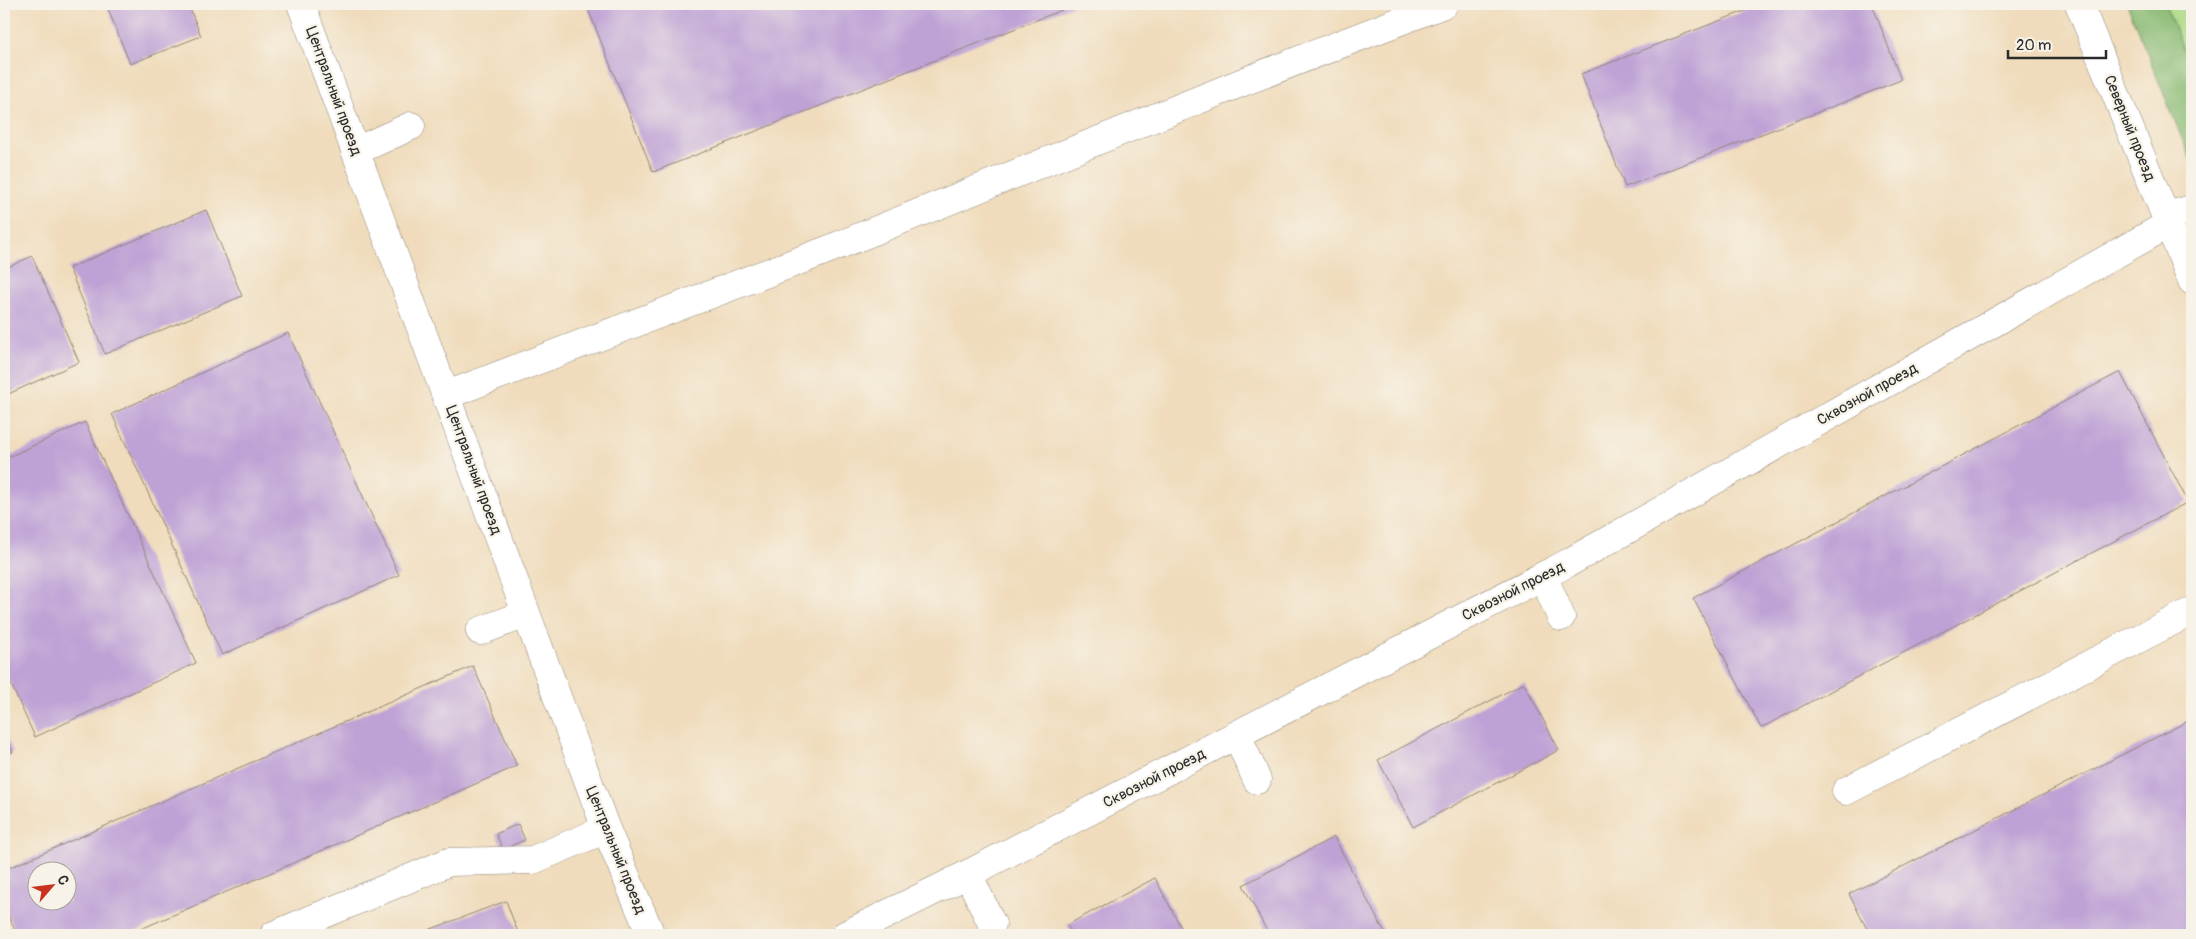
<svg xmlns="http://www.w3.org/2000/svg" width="2196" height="939" font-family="Pangolin,sans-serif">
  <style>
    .green { fill: #aedb87; stroke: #6c8359 }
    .forest { fill: #8abb74; stroke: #5a7350 }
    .building { fill: #bea1d5; fill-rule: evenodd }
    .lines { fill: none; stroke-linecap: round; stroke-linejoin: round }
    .minor-casing { stroke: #8e8474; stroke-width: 29 }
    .minor { stroke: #fff; stroke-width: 28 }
    .labels { text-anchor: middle; stroke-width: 4.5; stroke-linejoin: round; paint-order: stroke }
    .street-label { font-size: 15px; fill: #2b2b2b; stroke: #f7f3e8 }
  </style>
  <rect width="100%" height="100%" fill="#f7f3e8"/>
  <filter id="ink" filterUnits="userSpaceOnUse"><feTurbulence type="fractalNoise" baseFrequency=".02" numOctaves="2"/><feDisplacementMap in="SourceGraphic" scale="10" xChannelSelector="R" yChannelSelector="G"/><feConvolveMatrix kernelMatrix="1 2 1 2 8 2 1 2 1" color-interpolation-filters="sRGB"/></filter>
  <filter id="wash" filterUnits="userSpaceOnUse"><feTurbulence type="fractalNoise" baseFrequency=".0096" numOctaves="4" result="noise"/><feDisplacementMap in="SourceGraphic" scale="20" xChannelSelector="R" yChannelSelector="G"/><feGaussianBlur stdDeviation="1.12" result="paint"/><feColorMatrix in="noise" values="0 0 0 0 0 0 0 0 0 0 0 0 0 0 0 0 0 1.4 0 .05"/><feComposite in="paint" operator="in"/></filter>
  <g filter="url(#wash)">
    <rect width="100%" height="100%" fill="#f0dcbc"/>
    <!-- green -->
    <polygon class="green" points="2165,4 2192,4 2192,71"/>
    <!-- forest -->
    <polygon class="forest" points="2127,4 2165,4 2192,71 2192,163"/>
    <g id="blocks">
      <!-- building -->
      <g class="building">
        <polygon points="106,4 188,4 201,36 130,64"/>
        <polygon points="586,4 1077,4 653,172"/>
        <polygon points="1763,4 1872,4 1901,80 1625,187 1581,74"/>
        <polygon points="206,210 242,296 105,354 69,268"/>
        <polygon points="32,256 79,362 4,396 4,269"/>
        <polygon points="288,333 399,575 222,655 112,414"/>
        <polygon points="2120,372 2188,502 1761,728 1693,598"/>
        <polygon points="85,422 196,663 35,737 4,669 4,459"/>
        <path d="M 473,666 L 517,766 L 127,935 L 17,935 L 4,905 L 4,870 ZM 38,872 L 68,872 L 68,902 L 38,902 Z"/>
        <polygon points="1524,683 1559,750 1413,827 1378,760"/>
        <polygon points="2192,719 2192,935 1870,935 1849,894"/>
        <polygon points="4,733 13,752 4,757"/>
        <polygon points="518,824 525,840 503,849 496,834"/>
        <polygon points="1334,837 1386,935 1269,935 1243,885"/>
        <polygon points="1155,878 1185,935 1073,935 1067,925"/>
        <polygon points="506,901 519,935 415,935"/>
      </g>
    </g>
  </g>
  <g filter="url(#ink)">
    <use href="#blocks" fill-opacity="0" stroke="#8e8474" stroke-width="1"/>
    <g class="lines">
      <defs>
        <g id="minor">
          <polyline points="301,4 606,829 651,935"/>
          <polyline points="2079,4 2192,281"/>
          <polyline points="356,151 411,126"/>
          <polyline points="2166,216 2192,209"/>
          <polyline points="447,395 822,252 1243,82 1444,4"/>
          <polyline points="1543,576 1561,617"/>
          <polyline points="480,631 526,614"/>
          <polyline points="1237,735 1257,780"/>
          <polyline points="1846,791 2192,611"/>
          <polyline points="968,874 992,924"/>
          <polyline points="274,935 449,862 533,860 606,829"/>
          <polyline points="845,935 968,874 1568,563 2169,224"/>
        </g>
      </defs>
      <!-- minor casing -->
      <use href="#minor" class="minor-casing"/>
      <!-- minor -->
      <use href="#minor" class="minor"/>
    </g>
  </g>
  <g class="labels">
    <!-- street labels -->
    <g class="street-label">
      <text transform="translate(334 91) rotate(70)" y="5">Центральный проезд</text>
      <text transform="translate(2130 128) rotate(68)" y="5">Северный проезд</text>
      <text transform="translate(1867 394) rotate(-29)" y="5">Сквозной проезд</text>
      <text transform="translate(474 470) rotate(70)" y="5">Центральный проезд</text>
      <text transform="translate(1513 591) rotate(-27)" y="5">Сквозной проезд</text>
      <text transform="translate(1154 778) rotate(-27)" y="5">Сквозной проезд</text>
      <text transform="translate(616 850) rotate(68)" y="5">Центральный проезд</text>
    </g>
  </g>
  <!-- margin -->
  <rect width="2196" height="939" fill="none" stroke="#f7f3e8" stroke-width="20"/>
  <!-- north arrow -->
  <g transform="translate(52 886) rotate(62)"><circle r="24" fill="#f7f3e8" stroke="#a5a39c"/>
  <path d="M0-4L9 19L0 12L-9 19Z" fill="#c8321e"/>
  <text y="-8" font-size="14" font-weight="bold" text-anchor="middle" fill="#2b2b2b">С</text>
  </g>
  <!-- scale -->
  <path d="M2008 50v8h98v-8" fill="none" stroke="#2b2b2b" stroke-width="2.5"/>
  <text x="2016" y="50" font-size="15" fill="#2b2b2b" stroke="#f7f3e8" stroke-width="4" paint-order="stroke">20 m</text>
</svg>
